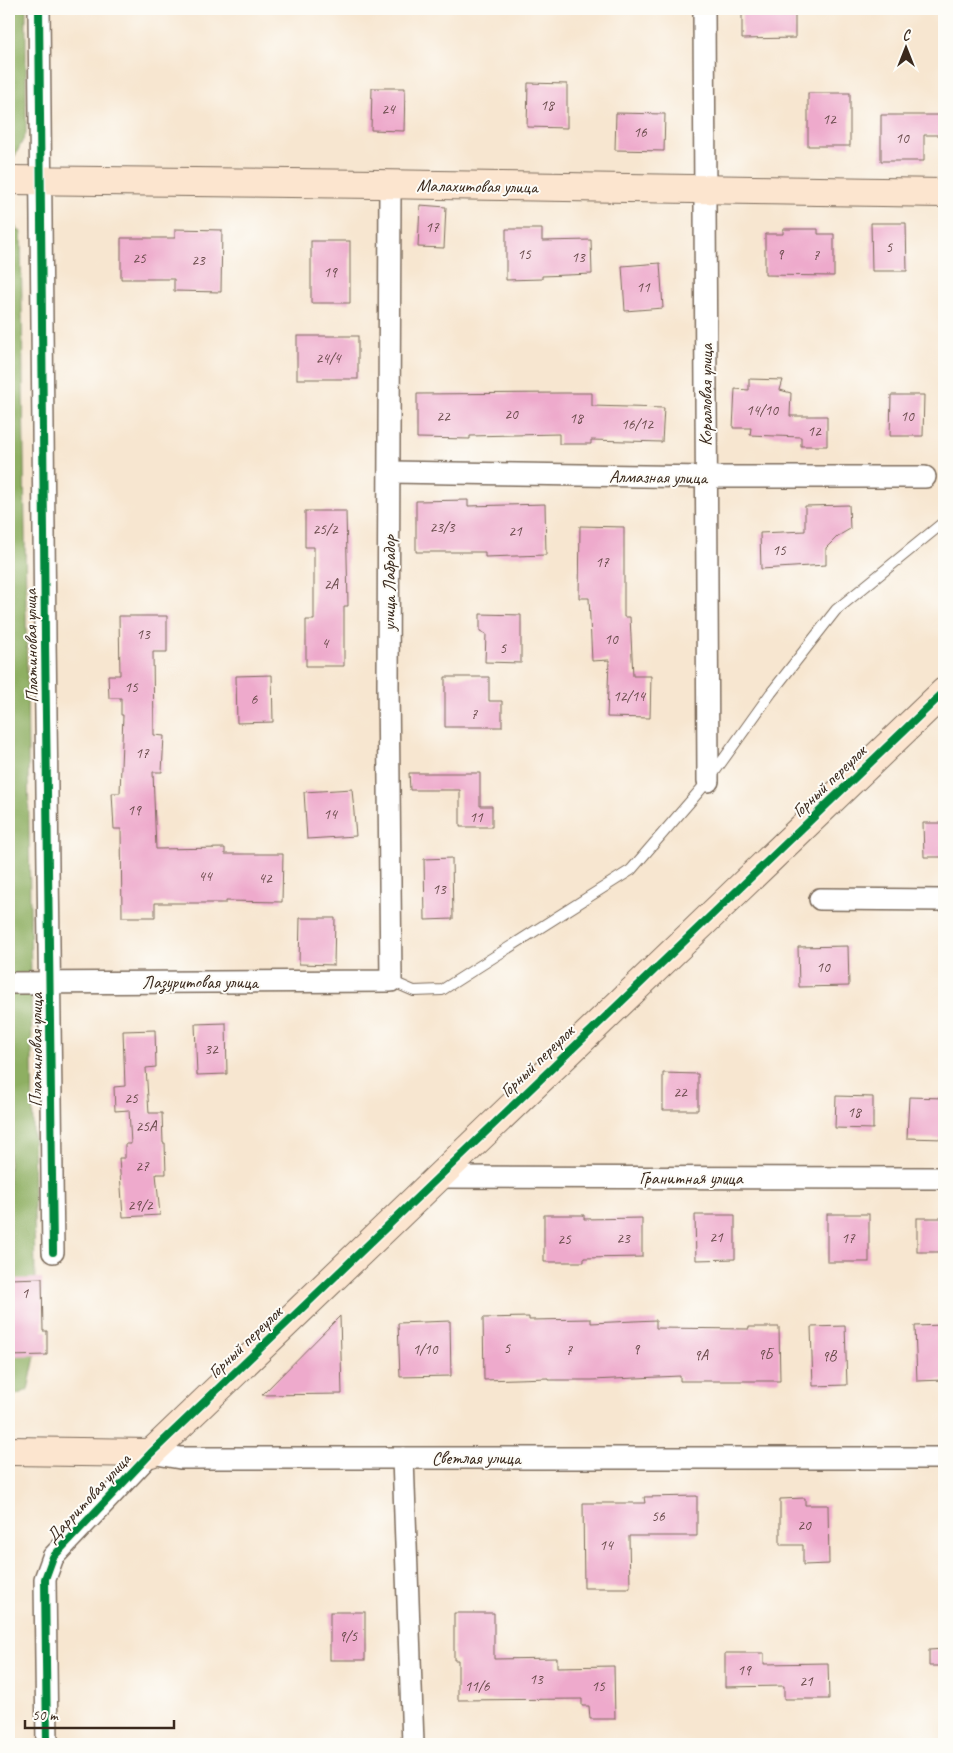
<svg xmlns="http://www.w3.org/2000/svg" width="953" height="1753" font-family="Caveat,sans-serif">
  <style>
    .forest { fill: #8eaf62; stroke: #646c40 }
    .building { fill: #eac }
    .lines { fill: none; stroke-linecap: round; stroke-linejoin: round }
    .lane-casing { stroke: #7d6c5c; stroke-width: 12 }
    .street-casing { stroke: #7d6c5c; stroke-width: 24 }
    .secondary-casing { stroke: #7d6c5c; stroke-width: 30 }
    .lane { stroke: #fff; stroke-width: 10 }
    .street { stroke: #fff; stroke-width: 21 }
    .secondary { stroke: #fce5cf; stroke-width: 28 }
    .cycleway-casing { stroke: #fdfcf7; stroke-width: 11 }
    .cycleway { stroke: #00873e; stroke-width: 8 }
    .labels { text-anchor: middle; stroke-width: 4; stroke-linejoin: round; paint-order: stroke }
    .number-label { font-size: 15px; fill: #684a4a }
    .street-label { font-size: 18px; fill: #3b2a1e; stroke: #fdfcf7 }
  </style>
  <rect width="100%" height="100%" fill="#fdfcf7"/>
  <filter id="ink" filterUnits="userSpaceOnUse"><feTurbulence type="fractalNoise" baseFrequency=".02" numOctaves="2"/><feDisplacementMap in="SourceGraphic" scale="10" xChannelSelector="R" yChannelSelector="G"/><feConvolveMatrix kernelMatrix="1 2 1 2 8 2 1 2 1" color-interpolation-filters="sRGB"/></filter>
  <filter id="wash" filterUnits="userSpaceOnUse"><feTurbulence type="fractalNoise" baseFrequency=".0096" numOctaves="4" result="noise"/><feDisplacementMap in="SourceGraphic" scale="20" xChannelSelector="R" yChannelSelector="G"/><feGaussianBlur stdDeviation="1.12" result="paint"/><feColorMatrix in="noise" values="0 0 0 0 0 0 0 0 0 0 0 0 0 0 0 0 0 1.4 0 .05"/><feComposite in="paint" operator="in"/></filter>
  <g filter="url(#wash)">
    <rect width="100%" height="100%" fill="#f7e6d0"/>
    <!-- forest -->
    <g class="forest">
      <polygon points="9,9 26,9 26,134 15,156 9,157"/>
      <polygon points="9,221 21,232 36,1352 28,1390 9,1398"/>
    </g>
    <g id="blocks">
      <!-- building -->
      <g class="building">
        <polygon points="742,9 795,9 795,38 742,39"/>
        <polygon points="528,83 567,84 567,128 527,127"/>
        <polygon points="372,88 405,88 404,131 371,130"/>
        <rect x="808" y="93" width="42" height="53"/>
        <polygon points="616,113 665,114 664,151 615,150"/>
        <polygon points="881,115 944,115 944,135 924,135 924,161 881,161"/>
        <polygon points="420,205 446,207 444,248 418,247"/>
        <polygon points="871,223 906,223 907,271 872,271"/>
        <polygon points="175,229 222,230 221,292 174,291 174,279 121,279 121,238 175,238"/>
        <polygon points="506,229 542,229 542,241 591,240 592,274 542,276 542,279 506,280"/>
        <polygon points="783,229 818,229 818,234 834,234 834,276 765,275 765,234 783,234"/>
        <rect x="311" y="241" width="39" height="62"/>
        <polygon points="660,263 663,308 625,311 622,266"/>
        <rect x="297" y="336" width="61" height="43"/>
        <polygon points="749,379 783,380 780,390 791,393 790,416 827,416 827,446 801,446 801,437 750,435 751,428 733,428 735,389 749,390"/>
        <polygon points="560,393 592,393 592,406 664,408 662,442 591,440 591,444 559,444 559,434 470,436 470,439 417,438 417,394"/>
        <polygon points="891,395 924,395 923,436 890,436"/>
        <polygon points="468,500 468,506 545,504 546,555 485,557 485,552 416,552 416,501"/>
        <polygon points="849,505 850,529 838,536 826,548 826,565 761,569 760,533 805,531 805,506"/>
        <polygon points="305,511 346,511 348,606 344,606 344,666 306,666 306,620 314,620 314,547 305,547"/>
        <polygon points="580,526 624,527 624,617 630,617 633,676 651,676 650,718 607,717 609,660 592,661 589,598 579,598"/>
        <polygon points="480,614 521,615 521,663 485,662 486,634 480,631"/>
        <polygon points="119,616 167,616 167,652 153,652 154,735 164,736 162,772 153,772 156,849 225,848 225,854 283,854 282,902 226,901 226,903 155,903 155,917 122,917 121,829 114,829 112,793 120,793 123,715 121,715 121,698 109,698 108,675 120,675"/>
        <polygon points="272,675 273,722 237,723 236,676"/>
        <polygon points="445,677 489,677 489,701 502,701 502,727 445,727"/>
        <polygon points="409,773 480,773 480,806 492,806 492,827 460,827 460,790 410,790"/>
        <polygon points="352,789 356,836 307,839 304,792"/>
        <polygon points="923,823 944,823 944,857 924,857"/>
        <polygon points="452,858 453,919 425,920 424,859"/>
        <polygon points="300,918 335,918 334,965 299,964"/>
        <polygon points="848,946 849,986 799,987 798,947"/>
        <polygon points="226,1023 227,1074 197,1075 195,1024"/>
        <polygon points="155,1030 156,1067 146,1068 149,1113 162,1113 163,1143 165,1143 166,1174 156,1174 160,1215 123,1217 119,1158 125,1158 125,1144 131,1144 129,1110 115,1111 114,1087 125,1086 123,1031"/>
        <polygon points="663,1073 698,1074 698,1110 663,1110"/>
        <polygon points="836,1096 873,1097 873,1129 835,1128"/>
        <polygon points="909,1097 944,1098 944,1139 907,1138"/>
        <rect x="827" y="1214" width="42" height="48"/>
        <polygon points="544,1215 584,1215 584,1219 642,1218 642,1257 584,1258 584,1262 544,1262"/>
        <polygon points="695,1215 735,1215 735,1259 696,1260"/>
        <rect x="917" y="1218" width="27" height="34"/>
        <polygon points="42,1278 43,1331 47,1331 47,1355 9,1356 9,1279"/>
        <polygon points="340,1316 342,1394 262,1395"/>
        <polygon points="529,1317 529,1320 591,1319 591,1323 656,1320 656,1328 749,1329 749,1327 779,1327 780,1381 680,1381 680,1376 592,1380 548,1380 548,1378 484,1380 483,1318"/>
        <polygon points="450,1321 451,1376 400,1377 398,1323"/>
        <polygon points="944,1325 944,1380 917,1381 915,1326"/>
        <polygon points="845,1326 847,1385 813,1386 811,1327"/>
        <polygon points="697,1496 697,1536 629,1536 630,1588 584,1588 583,1503 645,1503 644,1497"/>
        <polygon points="805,1498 805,1505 828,1505 829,1564 803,1565 803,1545 780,1545 780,1499"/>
        <rect x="330" y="1612" width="35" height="48"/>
        <polygon points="454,1613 494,1613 494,1659 557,1658 557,1667 614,1666 615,1719 590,1719 589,1706 582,1706 582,1699 458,1700 458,1660 454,1660"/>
        <polygon points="944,1649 944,1666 929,1666 929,1650"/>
        <polygon points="725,1653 764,1653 764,1664 828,1663 829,1699 784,1699 784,1686 725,1687"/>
      </g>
    </g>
  </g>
  <g filter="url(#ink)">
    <use href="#blocks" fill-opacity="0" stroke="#7d6c5c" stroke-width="1"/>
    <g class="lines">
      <defs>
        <polyline id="lane" points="391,981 414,991 442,990 631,870 708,781 771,693 836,610 944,522"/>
        <g id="street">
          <path d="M 39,9 C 40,423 49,838 53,1252"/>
          <polyline points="704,9 708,781"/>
          <polyline points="390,472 706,477 925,477"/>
          <polyline points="820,899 944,900"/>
          <polyline points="9,983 391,981 388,685 390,184"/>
          <polyline points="438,1177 944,1178"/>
          <polyline points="403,1458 413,1744"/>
          <polyline points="47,1744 45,1579 53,1557 151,1453 180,1458 944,1458"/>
        </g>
        <g id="secondary">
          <polyline points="9,180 377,184 944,193"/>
          <polyline points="9,1451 151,1453 944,692"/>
        </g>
      </defs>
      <!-- lane casing -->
      <use href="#lane" class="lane-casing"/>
      <!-- street casing -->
      <use href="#street" class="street-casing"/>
      <!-- secondary casing -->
      <use href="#secondary" class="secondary-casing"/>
      <!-- lane -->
      <use href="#lane" class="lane"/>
      <!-- street -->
      <use href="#street" class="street"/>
      <!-- secondary -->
      <use href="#secondary" class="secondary"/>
      <defs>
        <g id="cycleway">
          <path d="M 39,9 C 40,423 49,838 53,1252"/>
          <polyline points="47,1744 45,1579 53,1557 151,1453 944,692"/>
        </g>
      </defs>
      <!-- cycleway casing -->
      <use href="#cycleway" class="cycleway-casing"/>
      <!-- cycleway -->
      <use href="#cycleway" class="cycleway"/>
    </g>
  </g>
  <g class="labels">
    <!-- number labels -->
    <g class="number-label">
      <text x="547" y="110">18</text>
      <text x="388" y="114">24</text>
      <text x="829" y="124">12</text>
      <text x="640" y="137">16</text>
      <text x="902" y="143">10</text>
      <text x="432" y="232">17</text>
      <text x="889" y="252">5</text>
      <text x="524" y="259">15</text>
      <text x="780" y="259">9</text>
      <text x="816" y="260">7</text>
      <text x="578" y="262">13</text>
      <text x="139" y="263">25</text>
      <text x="198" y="265">23</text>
      <text x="330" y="277">19</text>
      <text x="643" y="292">11</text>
      <text x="328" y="363">24/4</text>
      <text x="762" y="415">14/10</text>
      <text x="511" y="419">20</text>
      <text x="443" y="421">22</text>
      <text x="907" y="421">10</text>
      <text x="576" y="423">18</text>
      <text x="637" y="429">16/12</text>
      <text x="814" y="436">12</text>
      <text x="442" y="532">23/3</text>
      <text x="325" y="534">25/2</text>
      <text x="515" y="536">21</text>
      <text x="779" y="555">15</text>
      <text x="602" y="567">17</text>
      <text x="331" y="589">2А</text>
      <text x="143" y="639">13</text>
      <text x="611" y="644">10</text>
      <text x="325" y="648">4</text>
      <text x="503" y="653">5</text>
      <text x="131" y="692">15</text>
      <text x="629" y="701">12/14</text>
      <text x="254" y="704">6</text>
      <text x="474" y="719">7</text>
      <text x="142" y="758">17</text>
      <text x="134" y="815">19</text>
      <text x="330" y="819">14</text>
      <text x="476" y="822">11</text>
      <text x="205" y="881">44</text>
      <text x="265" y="883">42</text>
      <text x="439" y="894">13</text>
      <text x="823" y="972">10</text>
      <text x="211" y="1054">32</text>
      <text x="680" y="1097">22</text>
      <text x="131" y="1103">25</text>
      <text x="854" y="1117">18</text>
      <text x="146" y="1131">25А</text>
      <text x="142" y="1171">27</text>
      <text x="140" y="1210">29/2</text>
      <text x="716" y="1242">21</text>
      <text x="623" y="1243">23</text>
      <text x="848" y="1243">17</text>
      <text x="564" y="1244">25</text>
      <text x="25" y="1298">1</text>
      <text x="507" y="1353">5</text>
      <text x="425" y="1354">1/10</text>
      <text x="636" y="1354">9</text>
      <text x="569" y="1355">7</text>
      <text x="765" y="1359">9Б</text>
      <text x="701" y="1360">9А</text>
      <text x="829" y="1361">9В</text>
      <text x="658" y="1521">56</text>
      <text x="804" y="1530">20</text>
      <text x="606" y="1550">14</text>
      <text x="348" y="1641">9/5</text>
      <text x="744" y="1675">19</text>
      <text x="536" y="1684">13</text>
      <text x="806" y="1686">21</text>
      <text x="477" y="1691">11/6</text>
      <text x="598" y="1691">15</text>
    </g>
    <!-- street labels -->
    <g class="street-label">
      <text transform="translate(477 186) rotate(1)" y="6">Малахитовая улица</text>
      <text transform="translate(706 395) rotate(-90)" y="6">Коралловая улица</text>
      <text transform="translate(658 477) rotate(1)" y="6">Алмазная улица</text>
      <text transform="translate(389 583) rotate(-90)" y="6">улица Лабрадор</text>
      <text transform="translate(31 646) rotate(-91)" y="6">Платиновая улица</text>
      <text transform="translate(829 781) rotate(-44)" y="6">Горный переулок</text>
      <text x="200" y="988">Лазуритовая улица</text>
      <text transform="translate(36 1050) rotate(-90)" y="6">Платиновая улица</text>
      <text transform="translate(537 1061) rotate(-44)" y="6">Горный переулок</text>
      <text x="691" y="1184">Гранитная улица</text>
      <text transform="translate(245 1342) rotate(-44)" y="6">Горный переулок</text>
      <text x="476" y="1464">Светлая улица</text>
      <text transform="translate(88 1498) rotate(-47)" y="6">Дарритовая улица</text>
    </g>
  </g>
  <!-- margin -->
  <rect width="953" height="1753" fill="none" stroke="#fdfcf7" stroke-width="30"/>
  <!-- north arrow -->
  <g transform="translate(906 48)" stroke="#fdfcf7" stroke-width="4" paint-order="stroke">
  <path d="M0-4L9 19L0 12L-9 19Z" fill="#3b2a1e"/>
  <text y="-8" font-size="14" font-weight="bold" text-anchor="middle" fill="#3b2a1e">С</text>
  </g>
  <!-- scale -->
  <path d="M25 1720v8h149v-8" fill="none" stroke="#3b2a1e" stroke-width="2.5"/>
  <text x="32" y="1720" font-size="15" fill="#3b2a1e" stroke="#fdfcf7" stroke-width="4" paint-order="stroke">50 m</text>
</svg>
